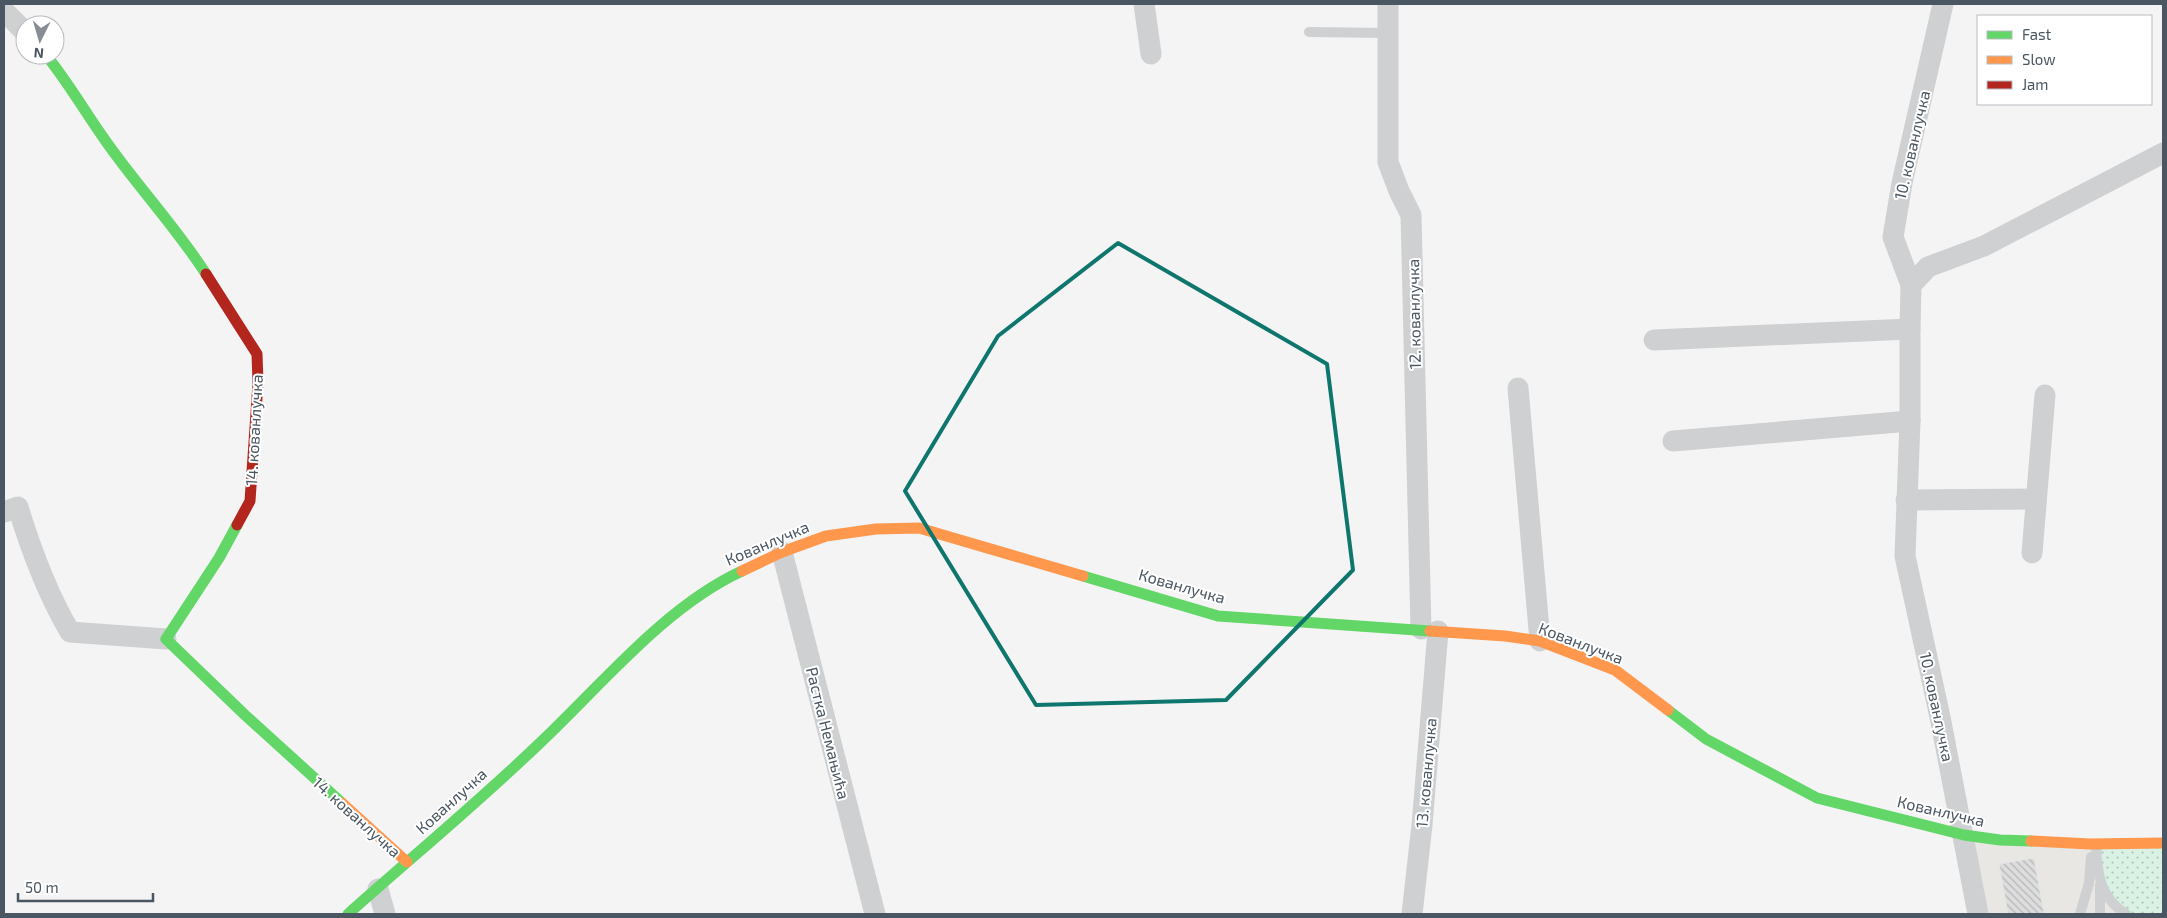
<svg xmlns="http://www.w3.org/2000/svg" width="2167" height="918" font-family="'Exo 2',sans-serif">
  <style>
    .commercial { fill: #e8e7e3 }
    .grass { fill: url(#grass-dots) }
    .building { fill: url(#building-back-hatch); stroke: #e5e6e7 }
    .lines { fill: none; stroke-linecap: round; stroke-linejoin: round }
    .lane { stroke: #ced0d2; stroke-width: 10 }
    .street { stroke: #ced0d2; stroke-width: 21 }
    .fast { stroke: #63d668; stroke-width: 11 }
    .slow { stroke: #ff974d; stroke-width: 11 }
    .jam { stroke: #b3261e; stroke-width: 11 }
    .marked { fill: none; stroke: #0f766e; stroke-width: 4; stroke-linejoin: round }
    .labels { text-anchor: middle; stroke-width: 4; stroke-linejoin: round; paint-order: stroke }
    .street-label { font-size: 16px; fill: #4a5661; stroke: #fff }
  </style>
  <defs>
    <pattern id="grass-dots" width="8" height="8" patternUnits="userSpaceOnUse" patternTransform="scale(1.25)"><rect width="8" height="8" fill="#d9f2e3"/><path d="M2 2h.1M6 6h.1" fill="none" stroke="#b2c7bb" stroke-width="1.8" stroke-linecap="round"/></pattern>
    <pattern id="building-back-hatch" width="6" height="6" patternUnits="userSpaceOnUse" patternTransform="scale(1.25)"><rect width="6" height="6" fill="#ddddde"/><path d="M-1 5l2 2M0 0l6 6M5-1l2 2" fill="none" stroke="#b5b6b7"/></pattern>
  </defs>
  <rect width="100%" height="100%" fill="#f4f4f4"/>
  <!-- commercial -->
  <polygon class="commercial" points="1964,835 2090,844 2163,914 1978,914"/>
  <!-- grass -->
  <polygon class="grass" points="2163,843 2163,914 2126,914 2109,900 2096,844"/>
  <!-- building -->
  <polygon class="building" points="2034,858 2044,914 2008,914 1999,864"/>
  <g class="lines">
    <!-- lane -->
    <g class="lane">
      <polyline points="1309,32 1388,33"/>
      <path d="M 2096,844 C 2097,873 2100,898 2126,914"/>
      <polyline points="2080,914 2089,883 2091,857"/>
      <polyline points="2100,914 2100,885"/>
    </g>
    <!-- street -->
    <g class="street">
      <polyline points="1144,4 1151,54"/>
      <polyline points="1388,4 1388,162 1399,191 1411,215 1421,629"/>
      <polyline points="4,11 25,32"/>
      <polyline points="1911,285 1893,237 1902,183 1943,4"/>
      <polyline points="1654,340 1910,329"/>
      <polyline points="1518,388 1540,641"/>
      <polyline points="1673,441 1910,421"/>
      <polyline points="1906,500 2036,499"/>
      <path d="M 4,512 L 18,507 C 31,550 47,593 70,632 L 166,639"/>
      <polyline points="782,552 875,914"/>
      <polyline points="2032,553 2045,395"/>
      <polyline points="378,889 385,914"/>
      <polyline points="1412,914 1422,825 1438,631"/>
      <polyline points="1978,914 1940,717 1905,556 1910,421 1910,329 1911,285 1928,267 1984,246 2163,153"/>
    </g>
    <!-- fast -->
    <g class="fast">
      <path d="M 46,55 C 68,82 85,112 105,140 C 137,186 176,227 206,274"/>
      <polyline points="237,525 219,558 166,639 245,715 342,803"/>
      <polyline points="1083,576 1218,616 1430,631"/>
      <polyline points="1668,710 1706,739 1817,798 1964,835 2000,840 2031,841"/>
      <path d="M 348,914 C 413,856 481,800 543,740 C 604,682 666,606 742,571"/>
    </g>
    <!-- slow -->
    <g class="slow">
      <polyline points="742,571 782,552 826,536 876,529 919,528 1083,576"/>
      <polyline points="1430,631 1505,636 1540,641 1615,670 1668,710"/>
      <polyline points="342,803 407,862"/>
      <polyline points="2031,841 2090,844 2163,843"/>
    </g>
    <!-- jam -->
    <polyline class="jam" points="206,274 257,354 258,383 250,501 237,525"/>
  </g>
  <!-- marked area -->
  <path class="marked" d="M 1118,243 L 1327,364 L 1353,570 L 1226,700 L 1036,705 L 905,491 L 998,336 Z"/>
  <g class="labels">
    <!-- street labels -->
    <g class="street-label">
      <text transform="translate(1912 145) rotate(-77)" y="6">10. кованлучка</text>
      <text transform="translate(1414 314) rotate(-91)" y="6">12. кованлучка</text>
      <text transform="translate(254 430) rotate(-87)" y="6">14. кованлучка</text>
      <text transform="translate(767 543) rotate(-23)" y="6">Кованлучка</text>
      <text transform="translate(1182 586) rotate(16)" y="6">Кованлучка</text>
      <text transform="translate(1581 643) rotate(21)" y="6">Кованлучка</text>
      <text transform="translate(1937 707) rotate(78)" y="6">10. кованлучка</text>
      <text transform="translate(828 733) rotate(76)" y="6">Растка Немањића</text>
      <text transform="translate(1426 773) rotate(-85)" y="6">13. кованлучка</text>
      <text transform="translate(451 801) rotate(-42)" y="6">Кованлучка</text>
      <text transform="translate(1941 811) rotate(13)" y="6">Кованлучка</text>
      <text transform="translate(357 817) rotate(42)" y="6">14. кованлучка</text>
    </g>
  </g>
  <!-- border -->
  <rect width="2167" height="918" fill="none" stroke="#4a5661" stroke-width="10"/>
  <!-- legend -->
  <rect x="1977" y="15" width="175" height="90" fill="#ffffff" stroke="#b7bbc0"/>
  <rect x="1987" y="31" width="25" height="8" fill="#63d668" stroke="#b7bbc0"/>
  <text x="2022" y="40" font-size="15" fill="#4a5661">Fast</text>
  <rect x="1987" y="56" width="25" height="8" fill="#ff974d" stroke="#b7bbc0"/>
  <text x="2022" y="65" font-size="15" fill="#4a5661">Slow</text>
  <rect x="1987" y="81" width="25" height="8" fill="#b3261e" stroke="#b7bbc0"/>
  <text x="2022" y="90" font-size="15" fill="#4a5661">Jam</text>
  <!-- north arrow -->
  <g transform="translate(40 40) rotate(185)"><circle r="24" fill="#ffffff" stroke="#b7bbc0"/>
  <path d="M0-4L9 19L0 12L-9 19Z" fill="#868d94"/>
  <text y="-8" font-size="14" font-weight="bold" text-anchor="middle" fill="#4a5661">N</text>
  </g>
  <!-- scale -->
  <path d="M18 893v8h135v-8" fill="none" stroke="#4a5661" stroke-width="2.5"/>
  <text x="25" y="893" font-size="15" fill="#4a5661" stroke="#ffffff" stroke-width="4" paint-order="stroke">50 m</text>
</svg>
